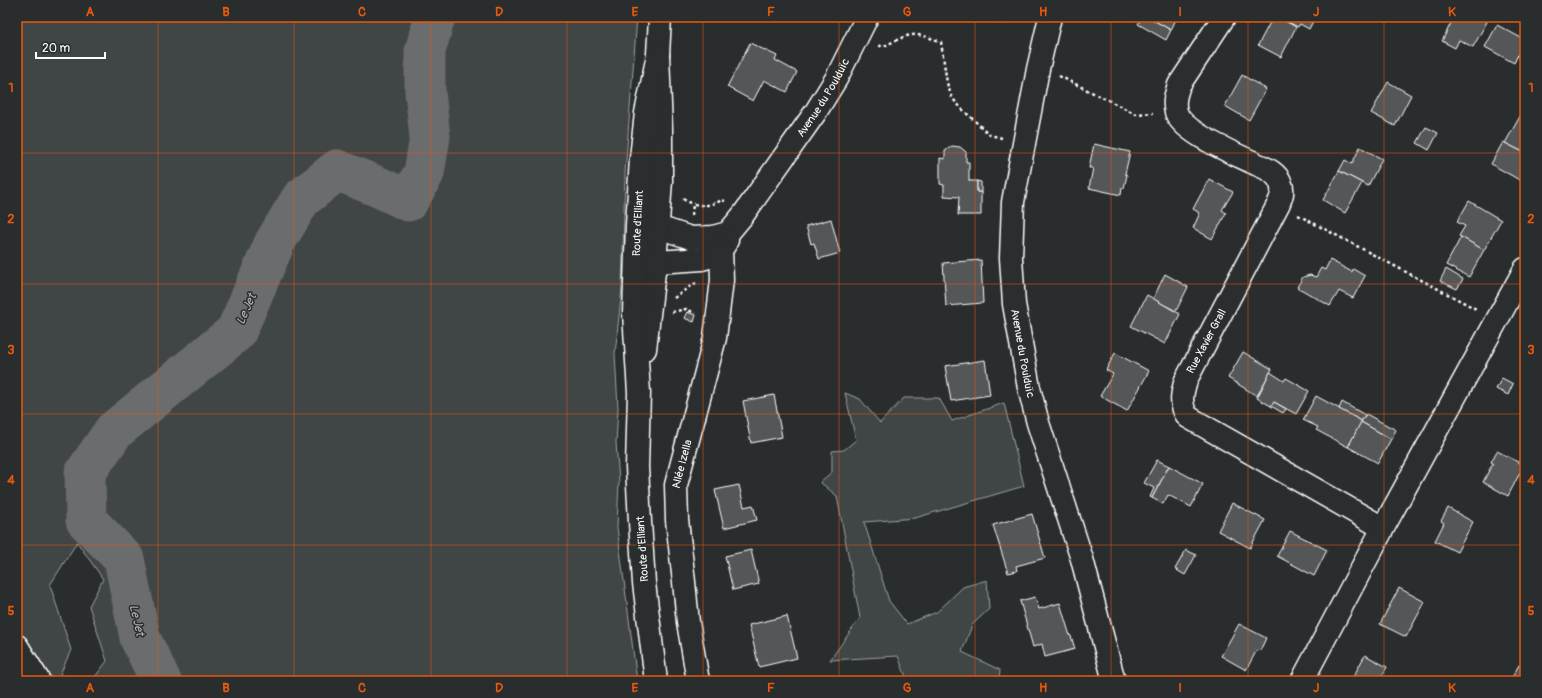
<svg xmlns="http://www.w3.org/2000/svg" width="1542" height="698" font-family="Pangolin,sans-serif">
  <style>
    .green { fill: #414445; stroke: #a0a2a2 }
    .lines { fill: none; stroke-linecap: round; stroke-linejoin: round }
    .river { stroke: #6a6c6d; stroke-width: 41 }
    .building { fill: #555758; stroke: #fff }
    .minor-casing { stroke: #fff; stroke-width: 25 }
    .path { stroke: #fff; stroke-width: 2.5; stroke-dasharray: 3 3; stroke-linecap: butt }
    .minor { stroke: #2a2d2e; stroke-width: 22 }
    .grid { fill: none; stroke: #e8590c; stroke-width: 1; stroke-opacity: 0.55 }
    .labels { text-anchor: middle; stroke-width: 3; stroke-linejoin: round; paint-order: stroke }
    .street-label { font-size: 11px; fill: #fff; stroke: #2a2d2e }
    .water-label { font-size: 12px; font-style: italic; fill: #b4b6b6; stroke: #2a2d2e }
    .neatline { fill: none; stroke: #e8590c; stroke-width: 1.5 }
    .grid-label { font-size: 13px; text-anchor: middle; font-weight: bold; fill: #e8590c }
  </style>
  <rect width="100%" height="100%" fill="#2a2d2e"/>
  <filter id="ink" filterUnits="userSpaceOnUse"><feTurbulence type="fractalNoise" baseFrequency=".025" numOctaves="2"/><feDisplacementMap in="SourceGraphic" scale="8" xChannelSelector="R" yChannelSelector="G"/><feConvolveMatrix kernelMatrix="1 2 1 2 8 2 1 2 1" color-interpolation-filters="sRGB"/></filter>
  <g filter="url(#ink)">
    <!-- green -->
    <g class="green">
      <polygon points="17,17 637,17 625,173 622,288 615,354 618,408 616,443 619,481 617,527 637,681 92,681 107,661 89,606 103,579 77,542 50,585 71,650 57,681 17,681"/>
      <polygon points="845,393 860,399 880,423 904,398 939,398 952,421 1004,403 1024,486 915,518 864,522 889,601 907,624 937,612 963,587 987,580 989,609 972,625 962,652 1000,670 999,681 901,681 906,677 898,656 830,660 860,618 837,496 820,482 832,472 832,451 844,450 856,440"/>
    </g>
    <g class="lines">
      <!-- river -->
      <polyline class="river" points="161,681 140,638 124,559 86,520 85,473 114,431 236,332 275,242 301,199 337,170 381,188 408,201 424,173 430,137 425,92 425,51 435,17"/>
    </g>
    <!-- building -->
    <g class="building">
      <polygon points="983,17 1003,17 1001,23"/>
      <polygon points="1142,17 1148,17 1171,30 1166,40 1138,24"/>
      <polygon points="1148,17 1177,17 1171,30"/>
      <polygon points="1273,17 1278,17 1296,27 1281,57 1258,45"/>
      <polygon points="1278,17 1315,17 1309,29 1300,24 1298,27"/>
      <polygon points="1454,17 1483,17 1488,20 1473,47 1459,40 1455,48 1442,41"/>
      <polygon points="1497,25 1525,40 1514,63 1485,47"/>
      <polygon points="750,43 777,56 775,60 797,72 787,92 764,80 753,101 727,87"/>
      <polygon points="1242,75 1266,89 1249,120 1225,106"/>
      <polygon points="1388,82 1411,95 1395,126 1371,113"/>
      <polygon points="1522,113 1525,114 1525,153 1505,143"/>
      <polygon points="1426,127 1438,133 1429,150 1417,143"/>
      <polygon points="1503,142 1525,153 1525,178 1523,182 1491,164"/>
      <polygon points="1094,144 1130,152 1125,174 1127,175 1124,188 1122,188 1121,195 1089,188 1093,168 1089,168"/>
      <polygon points="952,146 960,147 966,152 966,162 969,162 969,181 977,181 977,192 981,192 981,215 958,215 959,197 944,196 944,185 940,184 940,158 945,159 945,151"/>
      <polygon points="1360,147 1382,159 1368,186 1339,171 1345,160 1352,164"/>
      <polygon points="1339,171 1362,183 1345,213 1323,200"/>
      <polygon points="1209,179 1233,192 1222,210 1226,213 1212,239 1193,228 1199,215 1198,212 1193,209"/>
      <polygon points="977,181 981,182 981,192 977,192"/>
      <polygon points="1469,201 1501,220 1484,250 1459,236 1465,226 1457,222"/>
      <polygon points="831,219 840,253 819,259 814,243 811,244 806,226"/>
      <polygon points="1461,237 1484,250 1469,277 1446,265"/>
      <polygon points="981,260 983,303 946,306 943,263"/>
      <polygon points="1330,260 1352,272 1353,269 1365,276 1353,298 1339,291 1330,306 1297,287 1303,277 1310,275 1316,277 1321,268 1325,270"/>
      <polygon points="1446,269 1463,279 1457,289 1440,281"/>
      <polygon points="1165,274 1188,287 1176,311 1153,299"/>
      <polygon points="1147,295 1180,314 1165,344 1131,326"/>
      <polygon points="687,312 696,315 694,322 684,318"/>
      <polygon points="1243,352 1272,369 1257,396 1228,378"/>
      <polygon points="1115,353 1149,371 1127,411 1100,396 1113,374 1106,370"/>
      <polygon points="985,360 990,395 951,401 945,366"/>
      <polygon points="1270,372 1284,381 1286,378 1309,391 1296,414 1274,402 1271,406 1257,398"/>
      <polygon points="1502,378 1513,384 1508,395 1496,389"/>
      <polygon points="774,395 782,437 751,443 743,401"/>
      <polygon points="1316,396 1362,421 1348,447 1316,430 1318,427 1303,420"/>
      <polygon points="1274,402 1286,409 1283,413 1271,406"/>
      <polygon points="1342,402 1365,415 1362,421 1339,409"/>
      <polygon points="1366,414 1396,430 1391,439 1361,422"/>
      <polygon points="1361,422 1391,439 1378,463 1348,447"/>
      <polygon points="1497,451 1524,465 1508,496 1483,482 1493,463 1491,462"/>
      <polygon points="1157,460 1169,466 1152,498 1150,497 1154,488 1144,483"/>
      <polygon points="1169,466 1203,484 1191,507 1168,495 1163,504 1152,498"/>
      <polygon points="739,485 744,507 753,505 757,520 724,528 715,490"/>
      <polygon points="1232,503 1265,520 1250,548 1218,531"/>
      <polygon points="1448,508 1473,522 1457,552 1435,541 1444,523 1441,521"/>
      <polygon points="1032,514 1045,558 1016,566 1017,571 1008,573 993,525"/>
      <polygon points="1290,531 1327,550 1314,576 1277,556"/>
      <polygon points="751,550 759,584 733,590 725,556"/>
      <polygon points="1186,550 1196,555 1185,575 1175,569"/>
      <polygon points="1399,588 1425,602 1406,637 1380,624"/>
      <polygon points="1035,597 1039,609 1060,603 1070,636 1071,636 1075,649 1045,657 1042,644 1033,647 1020,601"/>
      <polygon points="787,616 797,658 759,667 749,625"/>
      <polygon points="1239,624 1266,638 1260,651 1257,650 1246,670 1221,656"/>
      <polygon points="1365,655 1387,667 1379,681 1351,681"/>
      <polygon points="1519,665 1525,668 1525,681 1510,681"/>
    </g>
    <g class="lines">
      <defs>
        <g id="minor">
          <path id="s1" d="M 1050,17 L 1038,69 L 1013,202 L 1011,258 L 1014,304 L 1029,388 L 1038,423 L 1082,559 L 1114,681"/>
          <path d="M 1224,17 L 1179,85 C 1176,94 1173,102 1176,112 C 1182,133 1236,154 1256,164 C 1266,168 1278,173 1281,184 C 1284,192 1281,198 1278,205 L 1186,380 C 1182,393 1179,405 1188,417 L 1383,528"/>
          <path id="s2" d="M 644,226 L 667,230 L 691,238 L 713,237 L 728,233 L 743,215 L 815,113 L 836,79 L 867,17"/>
          <path d="M 642,263 L 702,259 C 713,256 723,251 727,240"/>
          <polyline points="645,349 655,263 661,181 661,129 658,55 660,17"/>
          <polyline points="17,646 39,681"/>
          <path id="s3" d="M 656,681 L 644,583 L 640,522 L 637,467 L 639,393 L 634,313 L 637,225 L 641,158 L 646,113 L 658,55"/>
          <path id="s4" d="M 698,681 L 688,622 L 684,582 L 677,520 L 676,485 L 715,338 L 722,280 L 721,250"/>
          <polyline points="1302,681 1383,528 1525,269"/>
        </g>
      </defs>
      <!-- minor casing -->
      <use href="#minor" class="minor-casing"/>
      <!-- path -->
      <g class="path">
        <path d="M 879,45 L 882,47 C 910,34 911,30 941,42 L 947,83 L 952,98 L 964,111 L 990,135 L 1002,138"/>
        <polyline points="1059,76 1136,114 1153,113"/>
        <path d="M 683,199 C 696,207 709,207 722,200 L 725,201"/>
        <polyline points="692,215 693,204"/>
        <polyline points="1298,215 1478,310"/>
        <polyline points="674,298 689,287 696,283"/>
        <polyline points="672,312 686,309 695,313"/>
      </g>
      <!-- minor -->
      <use href="#minor" class="minor"/>
    </g>
  </g>
  <!-- grid -->
  <path class="grid" d="M 158,17 L 158,681M 294,17 L 294,681M 431,17 L 431,681M 567,17 L 567,681M 703,17 L 703,681M 839,17 L 839,681M 975,17 L 975,681M 1111,17 L 1111,681M 1248,17 L 1248,681M 1384,17 L 1384,681M 17,153 L 1525,153M 17,284 L 1525,284M 17,414 L 1525,414M 17,545 L 1525,545"/>
  <g class="labels">
    <!-- street labels -->
    <g class="street-label">
      <text dy="4" stroke="none"><textPath href="#s2" startOffset="252">Avenue du Poulduïc</textPath></text>
      <text dy="4" stroke="none"><textPath href="#s3" startOffset="459">Route d'Elliant</textPath></text>
      <text transform="translate(1206 341) rotate(-62)" y="4">Rue Xavier Grall</text>
      <text dy="4" stroke="none"><textPath href="#s1" startOffset="341">Avenue du Poulduïc</textPath></text>
      <text dy="4" stroke="none"><textPath href="#s4" startOffset="219">Allée Izella</textPath></text>
      <text transform="translate(642 549) rotate(-94)" y="4">Route d'Elliant</text>
    </g>
    <!-- water labels -->
    <g class="water-label">
      <text transform="translate(246 309) rotate(-66)" y="4">Le Jet</text>
      <text transform="translate(137 620) rotate(77)" y="4">Le Jet</text>
    </g>
  </g>
  <!-- margin -->
  <rect width="1542" height="698" fill="none" stroke="#2a2d2e" stroke-width="44"/>
  <!-- scale -->
  <path d="M36 52v6h69v-6" fill="none" stroke="#ffffff" stroke-width="2"/>
  <text x="42" y="52" font-size="12" fill="#ffffff" stroke="#2a2d2e" stroke-width="3" paint-order="stroke">20 m</text>
  <rect x="22" y="22" width="1498" height="654" class="neatline"/>
  <g class="grid-label">
    <text x="90" y="16">A</text>
    <text x="226" y="16">B</text>
    <text x="362" y="16">C</text>
    <text x="499" y="16">D</text>
    <text x="635" y="16">E</text>
    <text x="771" y="16">F</text>
    <text x="907" y="16">G</text>
    <text x="1043" y="16">H</text>
    <text x="1180" y="16">I</text>
    <text x="1316" y="16">J</text>
    <text x="1452" y="16">K</text>
    <text x="11" y="92">1</text>
    <text x="1531" y="92">1</text>
    <text x="11" y="223">2</text>
    <text x="1531" y="223">2</text>
    <text x="11" y="354">3</text>
    <text x="1531" y="354">3</text>
    <text x="11" y="484">4</text>
    <text x="1531" y="484">4</text>
    <text x="11" y="615">5</text>
    <text x="1531" y="615">5</text>
    <text x="90" y="692">A</text>
    <text x="226" y="692">B</text>
    <text x="362" y="692">C</text>
    <text x="499" y="692">D</text>
    <text x="635" y="692">E</text>
    <text x="771" y="692">F</text>
    <text x="907" y="692">G</text>
    <text x="1043" y="692">H</text>
    <text x="1180" y="692">I</text>
    <text x="1316" y="692">J</text>
    <text x="1452" y="692">K</text>
  </g>
</svg>
